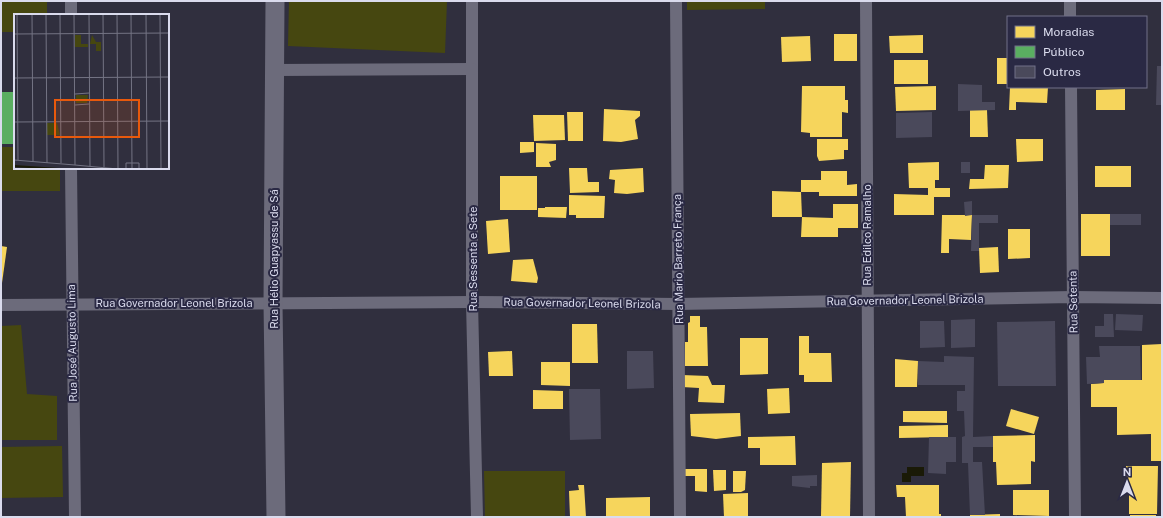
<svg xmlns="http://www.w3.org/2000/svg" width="1163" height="518" font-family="'Public Sans',sans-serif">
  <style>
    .green { fill: #464710 }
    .water { fill: #1a1a07 }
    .homes { fill: #f6d55c }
    .public { fill: #5aae61 }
    .building { fill: #4a495b }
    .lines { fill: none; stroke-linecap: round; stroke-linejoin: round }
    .street { stroke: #6c6b7b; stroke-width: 12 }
    .primary { stroke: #6c6b7b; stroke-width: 19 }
    .labels { text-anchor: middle; stroke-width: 4; stroke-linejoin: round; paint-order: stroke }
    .street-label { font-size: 11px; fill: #dadbed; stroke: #2a2944 }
    .inset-river { fill: none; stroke: #1a1a07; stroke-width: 2 }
    .inset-road { fill: none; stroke: #747484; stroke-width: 1 }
    .view { fill: #e8590c; fill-opacity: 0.15; stroke: #e8590c; stroke-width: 2 }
    .inset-edge { fill: none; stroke: #dadbed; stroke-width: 2 }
  </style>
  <rect width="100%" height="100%" fill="#302f3e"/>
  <!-- green -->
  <g class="green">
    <polygon points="1,1 47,1 47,15 15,15 15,32 1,32"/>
    <polygon points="289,1 447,1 445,53 288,46"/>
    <polygon points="687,1 765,1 765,9 687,10"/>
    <polygon points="1,147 15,147 15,168 60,168 60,191 1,191"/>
    <polygon points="21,325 27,394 57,396 57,440 1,440 1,326"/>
    <polygon points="62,446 63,497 1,498 1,447"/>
    <polygon points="484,471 565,471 565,517 485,517"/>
  </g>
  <!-- water -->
  <polygon class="water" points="907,467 924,467 924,476 911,476 911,482 902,482 902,473 907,473"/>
  <!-- homes -->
  <g class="homes">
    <rect x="834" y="34" width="23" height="27"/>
    <polygon points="923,35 923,53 890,53 889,36"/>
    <polygon points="810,36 811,61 782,62 781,37"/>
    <rect x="997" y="58" width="11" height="26"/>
    <rect x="894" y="60" width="34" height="24"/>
    <polygon points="802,86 845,86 845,100 848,100 848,113 842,112 842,137 810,137 810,133 801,132"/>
    <polygon points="936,86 936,110 896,111 895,87"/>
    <polygon points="1010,87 1048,87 1047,103 1016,102 1016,110 1009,110"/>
    <polygon points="1125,89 1125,110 1096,110 1096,90"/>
    <polygon points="604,109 640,111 640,116 635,120 638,139 621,142 603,141"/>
    <polygon points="970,110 987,110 988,137 970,137"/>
    <polygon points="567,112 583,112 583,141 568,141"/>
    <polygon points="533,115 564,115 565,140 534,141"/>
    <polygon points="817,139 848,139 848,150 844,150 844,159 819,161 817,156"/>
    <polygon points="1016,139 1043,139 1043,161 1017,162"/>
    <polygon points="520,142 534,142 534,152 520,153"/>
    <polygon points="536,143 556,144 556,160 549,162 551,167 536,167"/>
    <polygon points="939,162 939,180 935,180 935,188 950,188 950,197 934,197 934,215 894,215 894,194 928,195 928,188 909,188 908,163"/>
    <polygon points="985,165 1009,165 1008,188 969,189 970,179 984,179"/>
    <rect x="1095" y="166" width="36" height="21"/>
    <polygon points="569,168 587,168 588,182 599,182 599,192 570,193"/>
    <polygon points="643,168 644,192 627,194 614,193 615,180 609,179 610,170"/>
    <polygon points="821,171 847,171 847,185 857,184 857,196 819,196 819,192 801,192 801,180 821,180"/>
    <rect x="500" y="176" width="37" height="34"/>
    <polygon points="772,191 801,192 802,217 772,217"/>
    <polygon points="569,195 605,196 604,218 576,218 576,215 569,215"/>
    <polygon points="833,204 858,204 858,228 838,228 838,237 801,237 802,217 833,218"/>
    <polygon points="545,207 567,207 566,218 538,217 538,208 545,208"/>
    <rect x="1081" y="214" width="29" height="42"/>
    <polygon points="942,215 972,215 971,240 949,239 949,253 941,253"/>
    <polygon points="508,219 510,252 488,254 486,221"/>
    <polygon points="1008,229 1030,229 1030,258 1008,259"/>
    <polygon points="1,246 7,247 2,283 1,283"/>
    <polygon points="998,247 999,272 980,273 979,248"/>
    <polygon points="533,259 538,278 537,283 511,281 513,260"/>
    <polygon points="690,316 700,316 700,327 707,327 708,366 685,366 685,342 688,342 688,323 690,322"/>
    <polygon points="572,324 597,324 598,363 572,363"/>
    <polygon points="799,336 809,336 809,353 831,353 832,382 804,382 804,375 799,375"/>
    <polygon points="740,338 768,338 768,374 740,375"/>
    <polygon points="1162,344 1162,461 1151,461 1151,434 1117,435 1117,407 1091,407 1091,384 1104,383 1104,380 1142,380 1142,345"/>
    <polygon points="512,351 513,376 489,376 488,352"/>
    <polygon points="895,359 918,361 917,387 895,387"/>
    <polygon points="541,362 570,362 570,386 541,385"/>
    <polygon points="682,375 708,376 712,385 725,385 724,403 698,402 699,388 682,387"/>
    <polygon points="789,388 790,413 768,414 767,389"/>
    <polygon points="533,390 563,391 563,409 533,409"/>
    <polygon points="1011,409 1039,417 1034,434 1006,426"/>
    <polygon points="903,411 947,411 947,423 903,422"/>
    <polygon points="740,413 741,436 716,439 691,436 690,414"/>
    <polygon points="948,425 948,437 899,438 899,426"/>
    <polygon points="1035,435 1035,462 1031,461 1031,484 997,485 996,462 993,462 993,436"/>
    <polygon points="795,436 796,465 760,465 760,448 748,448 748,437"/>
    <polygon points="851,462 850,517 821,517 822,463"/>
    <polygon points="1126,466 1158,466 1157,514 1129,514 1129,486 1126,486"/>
    <polygon points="685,469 707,469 707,492 695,491 695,476 685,476"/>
    <polygon points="713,470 726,470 726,490 714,491"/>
    <polygon points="733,471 746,471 745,490 741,492 733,492"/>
    <polygon points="578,485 584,485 586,517 570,517 569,491 579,490"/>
    <polygon points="896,485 939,485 939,514 941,514 941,517 906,517 905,497 897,497"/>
    <polygon points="1013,490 1049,490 1049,516 1013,515"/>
    <polygon points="748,493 748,517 724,517 723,494"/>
    <polygon points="650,497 650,517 606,517 606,498"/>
    <polygon points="1000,514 1000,517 970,517 970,515"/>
    <rect x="1130" y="515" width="26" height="2"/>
  </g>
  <!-- public -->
  <rect class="public" x="1" y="92" width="14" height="52"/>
  <!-- building -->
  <g class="building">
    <polygon points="1157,66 1162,66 1162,105 1156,105"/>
    <polygon points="958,84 982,85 982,102 995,102 995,110 958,111"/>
    <polygon points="932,112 932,137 896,138 896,113"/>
    <rect x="961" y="162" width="9" height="11"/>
    <polygon points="972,201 972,215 998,215 998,223 979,223 979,251 971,251 972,215 965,216 964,202"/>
    <rect x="1110" y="214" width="31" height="11"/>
    <polygon points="1104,314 1113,314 1114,337 1095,337 1095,326 1104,326"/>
    <polygon points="1116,314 1143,315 1142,331 1115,330"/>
    <polygon points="975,319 975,347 951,348 951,320"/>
    <polygon points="920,321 944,321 945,347 920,348"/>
    <polygon points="1055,321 1056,386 998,386 997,322"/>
    <polygon points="1099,346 1140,346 1141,380 1104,380 1104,383 1087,384 1086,357 1100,357"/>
    <polygon points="627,351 653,351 654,388 627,389"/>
    <polygon points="944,356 974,357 973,437 993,436 993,447 973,447 973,462 982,462 985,515 970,515 968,463 962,463 962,437 965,436 964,411 957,411 957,391 965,391 965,385 918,385 918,361 944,362"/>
    <polygon points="569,389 600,389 601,439 570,440"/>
    <polygon points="929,437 956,437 956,462 946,462 946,474 928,473"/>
    <polygon points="817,475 817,486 810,486 810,488 792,486 792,476"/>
  </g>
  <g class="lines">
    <!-- street -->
    <g class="street">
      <polyline points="71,1 71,15"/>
      <polyline points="472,1 472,302 477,517"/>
      <polyline points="676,1 680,517"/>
      <polyline points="866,1 869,517"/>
      <polyline points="1070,1 1070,17"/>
      <polyline points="275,70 472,69"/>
      <polyline points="1071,87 1075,517"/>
      <polyline points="71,168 75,517"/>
      <polyline points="1,305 472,302 678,304 1073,297 1162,298"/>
    </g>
    <!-- primary -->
    <polyline class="primary" points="275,1 273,303 276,517"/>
  </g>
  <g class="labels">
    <!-- street labels -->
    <g class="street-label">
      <text transform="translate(867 235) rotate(-90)" y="4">Rua Edilco Ramalho</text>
      <text transform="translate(274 259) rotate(-90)" y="4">Rua Hélio Guapyassu de Sá</text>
      <text transform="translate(473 259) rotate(-90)" y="4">Rua Sessenta e Sete</text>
      <text transform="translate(678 259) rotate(-91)" y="4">Rua Mario Barreto França</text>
      <text transform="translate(905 300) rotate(-1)" y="4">Rua Governador Leonel Brizola</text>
      <text transform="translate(1073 302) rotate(-91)" y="4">Rua Setenta</text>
      <text x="174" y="307">Rua Governador Leonel Brizola</text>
      <text transform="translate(582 303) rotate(1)" y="4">Rua Governador Leonel Brizola</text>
      <text transform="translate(72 343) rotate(-91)" y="4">Rua José Augusto Lima</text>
    </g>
  </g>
  <!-- overview -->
  <g transform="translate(14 14)">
    <rect width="155" height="155" fill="#302f3e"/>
    <path d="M 61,21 L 67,21 L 67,30 L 74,30 L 74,33 L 61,33 ZM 78,21 L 82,28 L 87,28 L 87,37 L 82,37 L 82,30 L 76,30 ZM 62,81 L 74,81 L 73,89 L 62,89 ZM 33,109 L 43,109 L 46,121 L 33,121 Z" fill="#464710"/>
    <path class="inset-river" d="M 0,152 L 45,155"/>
    <path class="inset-road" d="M 3,0 L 4,146M 18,0 L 19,147M 32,0 L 33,149M 46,0 L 47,149M 75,0 L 76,152M 89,0 L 90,153M 103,0 L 104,155M 117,0 L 118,155M 132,0 L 133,155M 146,0 L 147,155M 0,20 L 155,19M 0,64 L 155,63M 61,80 L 75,79M 61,91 L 75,90M 0,108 L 155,107M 0,146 L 61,151 L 60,0M 61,151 L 104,155M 112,155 L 112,149 L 125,149 L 125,155"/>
    <path class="view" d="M 41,86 L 125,86 L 125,123 L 41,123 Z"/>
    <rect width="155" height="155" class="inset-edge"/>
  </g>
  <!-- border -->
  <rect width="1163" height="518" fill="none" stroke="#dadbed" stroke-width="4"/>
  <!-- legend -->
  <rect x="1007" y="16" width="140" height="72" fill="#2a2944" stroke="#707088"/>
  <rect x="1015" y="26" width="20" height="12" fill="#f6d55c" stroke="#707088"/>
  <text x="1043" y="36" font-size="12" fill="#dadbed">Moradias</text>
  <rect x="1015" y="46" width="20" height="12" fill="#5aae61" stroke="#707088"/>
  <text x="1043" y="56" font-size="12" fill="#dadbed">Público</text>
  <rect x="1015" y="66" width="20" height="12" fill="#4a495b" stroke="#707088"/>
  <text x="1043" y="76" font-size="12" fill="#dadbed">Outros</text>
  <!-- north arrow -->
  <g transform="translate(1127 482)" stroke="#2a2944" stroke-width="3" paint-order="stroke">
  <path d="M0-3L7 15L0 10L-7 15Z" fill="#dadbed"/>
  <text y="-6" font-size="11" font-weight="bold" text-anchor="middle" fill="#dadbed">N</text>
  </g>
</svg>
